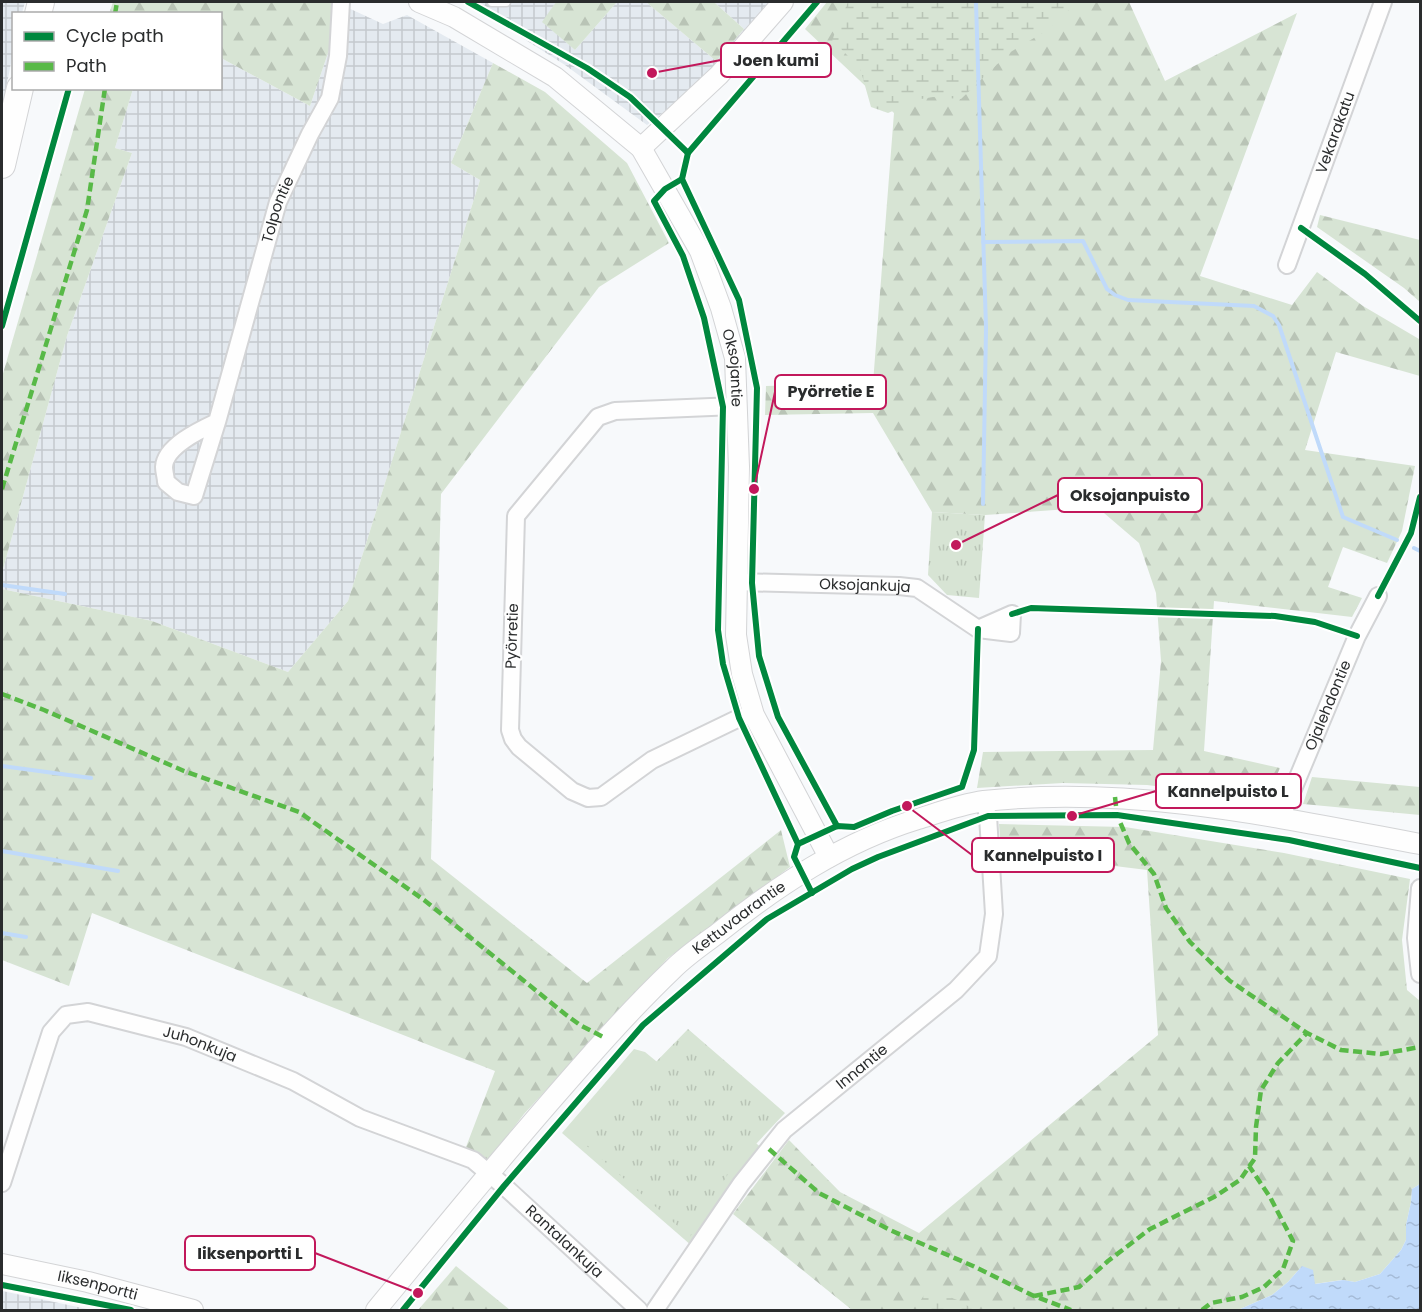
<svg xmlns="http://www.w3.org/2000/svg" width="1422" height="1312" font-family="Poppins,sans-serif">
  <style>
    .industrial { fill: url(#industrial-grid) }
    .green { fill: #d7e4d4 }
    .forest { fill: url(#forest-firs) }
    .wetland { fill: url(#wetland-marsh) }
    .park { fill: url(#park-tufts) }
    .water { fill: url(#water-ripples) }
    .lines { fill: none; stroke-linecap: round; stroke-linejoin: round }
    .stream { stroke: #c0dafa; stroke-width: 4 }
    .service-casing { stroke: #d3d4d6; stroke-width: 11 }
    .minor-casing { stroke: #d3d4d6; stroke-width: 20 }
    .tertiary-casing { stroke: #d3d4d6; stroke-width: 22 }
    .primary-casing { stroke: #d3d4d6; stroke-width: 28 }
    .service { stroke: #fefefe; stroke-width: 8 }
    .minor { stroke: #fefefe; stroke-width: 16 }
    .tertiary { stroke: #fefefe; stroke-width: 20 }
    .primary { stroke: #fefefe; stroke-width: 26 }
    .quiet { stroke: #58b947; stroke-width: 4.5; stroke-dasharray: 9 4.5; stroke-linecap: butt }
    .cycleway-casing { stroke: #fff; stroke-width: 10 }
    .cycleway { stroke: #00873e; stroke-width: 6 }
    .labels { text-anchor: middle; stroke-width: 4.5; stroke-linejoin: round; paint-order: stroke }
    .street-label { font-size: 15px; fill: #2a2c2d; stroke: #fff }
    .leader { fill: none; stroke: #c2185b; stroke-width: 2 }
    .callout-dot { fill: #c2185b; stroke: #fff; stroke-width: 2 }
    .callout { fill: #fff; stroke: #c2185b; stroke-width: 2 }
    .callout-label { font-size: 16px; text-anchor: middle; font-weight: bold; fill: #2a2c2d }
  </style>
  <defs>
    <pattern id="industrial-grid" width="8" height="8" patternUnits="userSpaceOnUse" patternTransform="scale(1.5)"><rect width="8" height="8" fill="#e4eaf0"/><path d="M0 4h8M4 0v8" fill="none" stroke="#c4c9ce"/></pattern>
    <pattern id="forest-firs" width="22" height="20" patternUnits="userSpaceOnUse" patternTransform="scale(1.5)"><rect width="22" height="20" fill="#d7e4d4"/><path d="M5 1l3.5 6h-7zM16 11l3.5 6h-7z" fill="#b9c4b6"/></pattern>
    <pattern id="wetland-marsh" width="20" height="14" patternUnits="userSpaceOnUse" patternTransform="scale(1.5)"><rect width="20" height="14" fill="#d7e4d4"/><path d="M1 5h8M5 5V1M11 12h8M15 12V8" fill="none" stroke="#b9c4b6"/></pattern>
    <pattern id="park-tufts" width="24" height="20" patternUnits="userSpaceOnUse" patternTransform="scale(1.5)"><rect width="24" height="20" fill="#d7e4d4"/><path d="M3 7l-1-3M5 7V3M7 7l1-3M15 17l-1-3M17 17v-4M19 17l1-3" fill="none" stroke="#b9c4b6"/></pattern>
    <pattern id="water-ripples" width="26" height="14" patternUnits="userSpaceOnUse" patternTransform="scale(1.5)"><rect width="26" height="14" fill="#c0dafa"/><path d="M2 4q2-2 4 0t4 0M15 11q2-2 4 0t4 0" fill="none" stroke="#a5bbd7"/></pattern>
  </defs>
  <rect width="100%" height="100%" fill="#f7f9fb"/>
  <!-- industrial -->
  <g class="industrial">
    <polygon points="2,2 25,2 22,13 14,14 13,53 2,109"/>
    <polygon points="466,2 556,2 543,22 575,50 617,2 646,2 716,61 744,29 714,2 777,2 714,73 647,125 565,65"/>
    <polygon points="344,6 383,24 407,15 493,63 451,163 480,180 348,601 288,672 152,621 2,589 2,573 67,336 132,153 115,148 133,89 220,88 221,58 310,106"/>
    <polygon points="2,1291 92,1310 2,1310"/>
  </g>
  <!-- green -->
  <polygon class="green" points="634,1049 645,1052 763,1149 692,1246 562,1133"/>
  <!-- forest -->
  <g class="forest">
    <polygon points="113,2 340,2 344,6 310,106 221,58 220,14 109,14"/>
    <polygon points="556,2 617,2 575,50 542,22"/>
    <polygon points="646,2 714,2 744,29 716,61"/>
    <polygon points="827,2 1129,2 1165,81 1297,13 1200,276 1292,305 1317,272 1363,306 1419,339 1420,376 1336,352 1305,450 1415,466 1402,531 1387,563 1343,547 1328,587 1362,598 1352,617 1214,601 1204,751 1280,768 1266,800 1147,785 1063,783 977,788 983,752 1153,750 1161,661 1156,593 1139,543 1097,507 985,515 932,512 873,413 765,415 766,386 873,383 894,113 805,29"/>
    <polygon points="493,63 545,92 627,163 669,243 599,287 441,494 431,859 587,983 781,830 790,867 668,958 524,1114 488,1161 466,1147 495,1071 92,913 69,986 2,960 2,589 152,621 288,672 348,601 480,180 451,163"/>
    <polygon points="85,89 133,89 115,148 132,153 67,336 2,573 2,377"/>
    <polygon points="1320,215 1420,240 1420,302 1404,288 1317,227"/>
    <polygon points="1312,777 1420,787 1420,815 1303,804"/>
    <polygon points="999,824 1125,827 1284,853 1410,879 1402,940 1407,990 1420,1001 1420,1184 1412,1189 1411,1202 1406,1225 1406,1240 1401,1250 1380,1274 1355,1282 1342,1280 1314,1284 1302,1266 1288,1282 1272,1295 1238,1310 852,1310 733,1214 789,1140 840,1192 919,1233 1158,1035 1147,870 1001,852"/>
    <polygon points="456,1266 510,1310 418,1310"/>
  </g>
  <!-- wetland -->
  <g class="wetland">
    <polygon points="848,2 1082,2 1066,12 1049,29 1009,53 961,99 933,97 921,99 888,113 871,107 860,68 832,40"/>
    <polygon points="928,1289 960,1301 974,1310 918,1310 917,1306"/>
  </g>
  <!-- park -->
  <g class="park">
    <polygon points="932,512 985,515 979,598 947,595 928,575"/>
    <polygon points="688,1029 785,1113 728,1174 690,1237 580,1140"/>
  </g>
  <!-- water -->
  <polygon class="water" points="1420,1184 1420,1310 1238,1310 1272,1295 1288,1282 1302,1266 1313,1270 1315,1284 1343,1280 1355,1282 1380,1274 1401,1250 1406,1240 1406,1225 1411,1202 1412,1189"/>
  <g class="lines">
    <!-- stream -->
    <g class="stream">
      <polyline points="976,2 986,328 983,504"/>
      <polyline points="983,242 1083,241 1107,289 1115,295 1128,300 1254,306 1273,316 1279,325 1343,517 1397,540"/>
      <polyline points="1414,548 1420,551"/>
      <polyline points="2,585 65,594"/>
      <polyline points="2,766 91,778"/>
      <polyline points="2,851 118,871"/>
      <polyline points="2,933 26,937"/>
    </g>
    <defs>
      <polyline id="service" points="492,2 506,2"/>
      <g id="minor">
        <path id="s1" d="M 1287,265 L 1383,2"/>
        <polyline points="735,406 615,411 598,417 516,516 510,730 513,739 519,747 572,791 588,798 601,797 652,760 739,718 754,715"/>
        <path id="s2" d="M 217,422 C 200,430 165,446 164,467 C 164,472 166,477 166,482 L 178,492 L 194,496 L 217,422 L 278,202 L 310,134 L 330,98 L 338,56 L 341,2"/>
        <path id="s3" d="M 737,582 L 899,586 L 917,588 L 978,629 L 1011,633 L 1012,614 L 978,629"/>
        <path id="s4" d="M 1281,818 L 1357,636 L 1378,596"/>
        <polyline points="1420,888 1416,938 1420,974"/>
        <path id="s5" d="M 2,1183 L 51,1032 L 66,1015 L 88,1012 L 186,1037 L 293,1081 L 360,1118 L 473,1160 L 504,1186 L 639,1310"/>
        <path id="s6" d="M 655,1310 L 741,1184 L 784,1130 L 956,990 L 988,956 L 994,914 L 988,816 L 984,801"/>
      </g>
      <g id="tertiary">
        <path id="s7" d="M 419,2 L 454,17 L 555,77 L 641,148 L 700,251 L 721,308 L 735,358 L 739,467 L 736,635 L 742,674 L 754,715 L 829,857"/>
        <polyline points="641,148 719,75 783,2"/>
        <path id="s8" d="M 2,1264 L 88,1282 L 193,1310"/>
        <path id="s9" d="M 376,1310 C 433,1241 490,1171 549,1103 C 589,1057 629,1011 673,969 C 686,956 702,945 717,934 C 777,886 843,842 918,819 C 940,812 962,804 984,801 C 1132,785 1276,817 1420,844"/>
      </g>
      <g id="primary">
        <polyline points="38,14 41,2"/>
        <polyline points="2,165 20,88"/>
      </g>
    </defs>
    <!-- service casing -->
    <use href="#service" class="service-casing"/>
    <!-- minor casing -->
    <use href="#minor" class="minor-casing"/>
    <!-- tertiary casing -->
    <use href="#tertiary" class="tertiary-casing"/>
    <!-- primary casing -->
    <use href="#primary" class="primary-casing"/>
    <!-- service -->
    <use href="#service" class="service"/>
    <!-- minor -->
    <use href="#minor" class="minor"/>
    <!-- tertiary -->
    <use href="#tertiary" class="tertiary"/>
    <!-- primary -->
    <use href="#primary" class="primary"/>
    <!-- quiet -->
    <g class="quiet">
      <polyline points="115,14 117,2"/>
      <polyline points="2,489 87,210 105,88"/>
      <polyline points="2,694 44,710 184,771 299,812 424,900 565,1014 580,1025 605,1038"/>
      <polyline points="1115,797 1117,815 1129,843 1154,874 1166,908 1190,942 1230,981 1307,1033"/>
      <polyline points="769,1149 819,1193 890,1230 973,1266 1034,1296 1071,1310"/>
      <polyline points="1034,1296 1079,1287 1108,1261 1150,1229 1214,1197 1240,1180 1255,1158 1256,1127 1261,1090 1278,1063 1307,1033 1341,1050 1381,1054 1420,1047"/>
      <polyline points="1202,1310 1211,1303 1242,1297 1264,1287 1283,1269 1293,1241 1270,1197 1249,1166"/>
    </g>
    <defs>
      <g id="cycleway">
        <polyline points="468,2 587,68 630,97 688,153"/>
        <polyline points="817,2 688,153 682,179 739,300 757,388 752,583 759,656 778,717 837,826"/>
        <polyline points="682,179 665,189 654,201 683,256 704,318 723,407 718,630 723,664 739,718 798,844 794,857 812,893"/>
        <polyline points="1301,228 1365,274 1420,321"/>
        <polyline points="2,326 69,88"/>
        <polyline points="1378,596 1411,533 1420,497"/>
        <polyline points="1012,614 1031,608 1275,616 1315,622 1357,636"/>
        <polyline points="798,844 837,826 854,827 892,811 962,787 974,750 978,629"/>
        <polyline points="2,1285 131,1310"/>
        <polyline points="403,1310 504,1186 643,1025 767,919 852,869 878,857 988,816 1117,815 1289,840 1420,868"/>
      </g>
    </defs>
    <!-- cycleway casing -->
    <use href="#cycleway" class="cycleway-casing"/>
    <!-- cycleway -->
    <use href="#cycleway" class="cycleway"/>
  </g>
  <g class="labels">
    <!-- street labels -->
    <g class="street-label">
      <text dy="5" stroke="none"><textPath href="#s1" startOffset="141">Vekarakatu</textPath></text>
      <text dy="5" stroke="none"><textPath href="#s2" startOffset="418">Tolpontie</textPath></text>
      <text dy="5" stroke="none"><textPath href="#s7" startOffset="508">Oksojantie</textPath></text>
      <text dy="5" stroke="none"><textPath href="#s3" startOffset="128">Oksojankuja</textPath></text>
      <text transform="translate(512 636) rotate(-88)" y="5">Pyörretie</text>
      <text dy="5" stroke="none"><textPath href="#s4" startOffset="122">Ojalehdontie</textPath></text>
      <text dy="5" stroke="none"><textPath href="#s9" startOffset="536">Kettuvaarantie</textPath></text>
      <text dy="5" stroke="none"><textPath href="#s5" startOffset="320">Juhonkuja</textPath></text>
      <text dy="5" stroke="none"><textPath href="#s6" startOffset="322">Innantie</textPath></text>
      <text dy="5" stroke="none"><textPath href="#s5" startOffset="740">Rantalankuja</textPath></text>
      <text dy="5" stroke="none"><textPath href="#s8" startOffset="98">Iiksenportti</textPath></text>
    </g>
  </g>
  <!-- callouts -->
  <path class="leader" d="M652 73L721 60M754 489L775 392M956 545L1058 495M1072 816L1156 791M907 806L972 855M418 1293L315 1253"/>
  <g class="callout-dot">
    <circle cx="652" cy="73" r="6"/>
    <circle cx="754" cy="489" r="6"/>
    <circle cx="956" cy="545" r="6"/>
    <circle cx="1072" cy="816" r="6"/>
    <circle cx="907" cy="806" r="6"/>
    <circle cx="418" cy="1293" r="6"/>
  </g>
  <g class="callout">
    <rect x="721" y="43" width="110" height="34" rx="6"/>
    <rect x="775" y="375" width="111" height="34" rx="6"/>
    <rect x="1058" y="478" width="144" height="34" rx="6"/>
    <rect x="1156" y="774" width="145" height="34" rx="6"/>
    <rect x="972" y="838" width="142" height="34" rx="6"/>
    <rect x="185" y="1236" width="130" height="34" rx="6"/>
  </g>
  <g class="callout-label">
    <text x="776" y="66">Joen kumi</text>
    <text x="831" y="397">Pyörretie E</text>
    <text x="1130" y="501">Oksojanpuisto</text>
    <text x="1228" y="797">Kannelpuisto L</text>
    <text x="1043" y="861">Kannelpuisto I</text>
    <text x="250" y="1259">Iiksenportti L</text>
  </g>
  <!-- border -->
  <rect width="1422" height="1312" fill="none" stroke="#2a2c2d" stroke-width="6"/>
  <!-- legend -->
  <rect x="12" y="12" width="210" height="78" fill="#ffffff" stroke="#aaabab" stroke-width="1.5"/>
  <rect x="24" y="32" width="30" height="9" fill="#00873e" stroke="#aaabab" stroke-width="1.5"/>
  <text x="66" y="42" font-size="18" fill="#2a2c2d">Cycle path</text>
  <rect x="24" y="62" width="30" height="9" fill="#58b947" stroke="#aaabab" stroke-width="1.5"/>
  <text x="66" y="72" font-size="18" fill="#2a2c2d">Path</text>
</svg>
